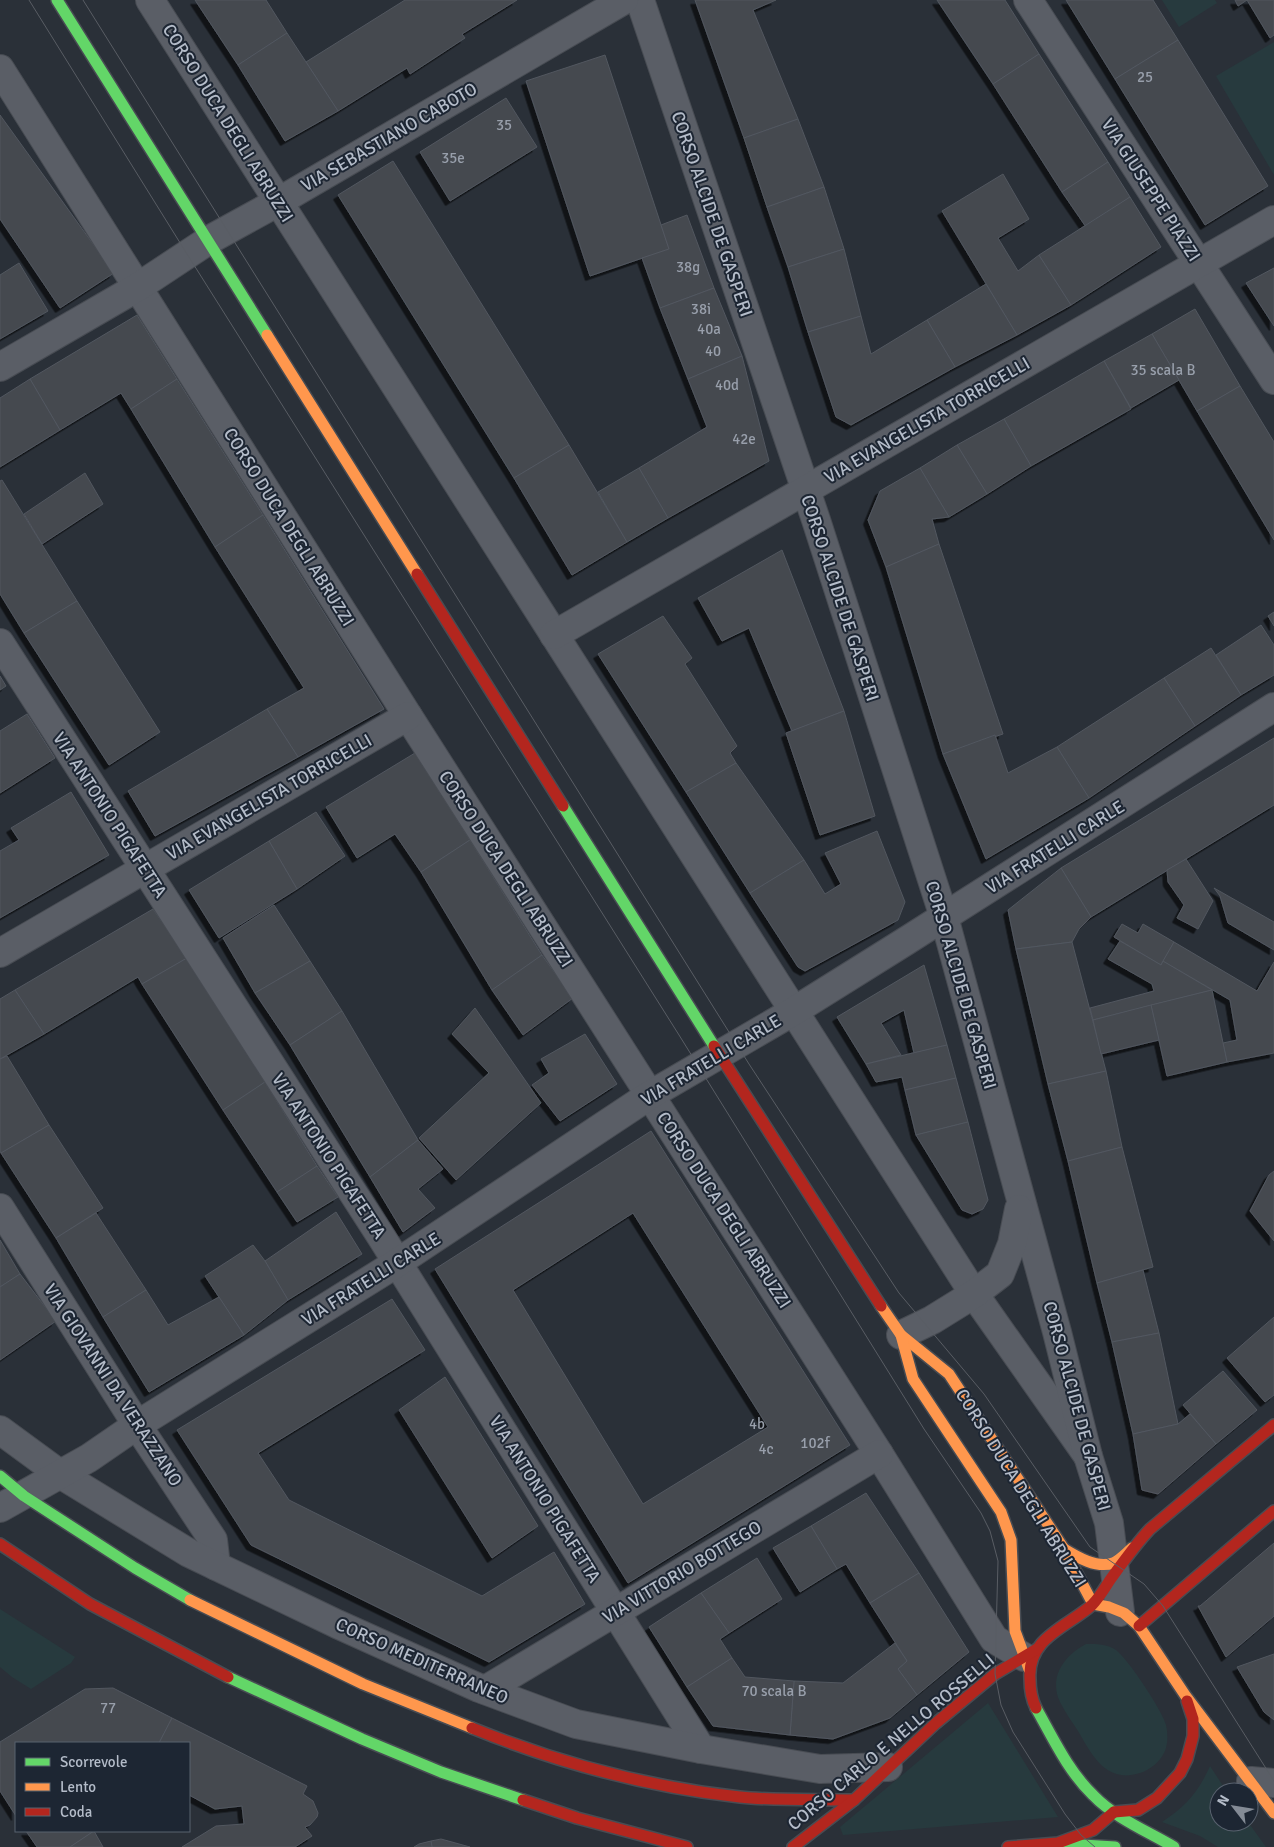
<svg xmlns="http://www.w3.org/2000/svg" width="1274" height="1847" font-family="Signika,sans-serif">
  <style>
    .green { fill: #273a3e }
    .building { fill: #444950; stroke: #52575f; fill-rule: evenodd; filter: url(#shadow) }
    .lines { fill: none; stroke-linecap: round; stroke-linejoin: round }
    .street-casing { stroke: #484c53; stroke-width: 30 }
    .fast-casing { stroke: #484c53; stroke-width: 14 }
    .slow-casing { stroke: #484c53; stroke-width: 14 }
    .jam-casing { stroke: #484c53; stroke-width: 14 }
    .street { stroke: #5a5e66; stroke-width: 28 }
    .fast { stroke: #63d668; stroke-width: 11 }
    .slow { stroke: #ff974d; stroke-width: 11 }
    .jam { stroke: #b3261e; stroke-width: 11 }
    .tram { stroke: #595d64; stroke-width: 1 }
    .labels { text-anchor: middle; stroke-width: 4; stroke-linejoin: round; paint-order: stroke }
    .number-label { font-size: 15px; fill: #989fab }
    .street-label { font-size: 18px; fill: #b4bcc9; stroke: #1d2633 }
  </style>
  <defs>
    <filter id="shadow"><feDropShadow dx="-4.5" dy="4.5" stdDeviation="0" flood-color="#0009"/></filter>
  </defs>
  <rect width="100%" height="100%" fill="#2a3038"/>
  <!-- green -->
  <g class="green">
    <polygon points="1162,0 1215,0 1217,3 1179,27"/>
    <polygon points="1274,42 1274,175 1216,76"/>
    <polygon points="0,1609 75,1657 71,1663 31,1689 12,1677 0,1667"/>
    <path d="M 1086,1644 C 1097,1644 1107,1644 1116,1650 C 1128,1659 1162,1710 1166,1725 C 1168,1734 1168,1743 1165,1751 C 1160,1762 1150,1770 1140,1773 C 1106,1784 1092,1755 1078,1731 C 1072,1722 1065,1712 1060,1702 C 1048,1677 1065,1655 1086,1644 Z"/>
    <polygon points="988,1703 1058,1817 843,1835 840,1827"/>
    <path d="M 1210,1766 L 1227,1792 L 1219,1792 L 1219,1822 L 1248,1822 L 1266,1847 L 1218,1847 L 1200,1836 L 1162,1822 C 1186,1806 1198,1793 1210,1766 Z"/>
  </g>
  <!-- building -->
  <g class="building">
    <polygon points="195,0 266,0 287,33 238,65"/>
    <polygon points="405,0 517,0 462,34 465,38 410,74 407,68 338,111 306,62"/>
    <polygon points="695,0 776,0 753,10 798,119 744,138"/>
    <polygon points="937,0 1005,0 1039,54 993,84"/>
    <polygon points="1066,0 1153,0 1178,40 1115,79"/>
    <polygon points="1235,0 1274,0 1274,35 1270,38 1247,0 1238,6"/>
    <polygon points="287,33 338,111 285,141 238,65"/>
    <polygon points="1178,40 1268,186 1205,225 1115,79"/>
    <polygon points="1039,54 1108,162 1062,192 993,84"/>
    <polygon points="605,55 669,249 590,276 526,81"/>
    <polygon points="506,98 537,147 450,201 420,152"/>
    <polygon points="0,115 114,273 60,308 0,219"/>
    <polygon points="798,119 824,187 767,207 744,138"/>
    <polygon points="393,161 569,445 514,478 338,195"/>
    <polygon points="1108,162 1130,197 1086,227 1062,192"/>
    <polygon points="1003,174 1029,219 998,238 1018,271 1039,255 1071,305 1017,335 942,211"/>
    <polygon points="824,187 844,249 788,267 767,207"/>
    <polygon points="1130,197 1161,247 1071,305 1039,255"/>
    <polygon points="687,215 714,288 660,308 642,258 669,249 661,225"/>
    <polygon points="844,249 861,316 808,332 788,267"/>
    <polygon points="19,263 48,311 0,339 0,275"/>
    <polygon points="1274,268 1274,326 1246,283"/>
    <polygon points="986,284 1017,335 955,367 927,320"/>
    <polygon points="714,288 742,356 688,379 660,308"/>
    <polygon points="1195,309 1240,386 1197,411 1152,334"/>
    <polygon points="137,315 177,379 131,409 121,393 60,430 30,379"/>
    <polygon points="861,316 871,354 927,320 955,367 851,425 836,417 808,332"/>
    <polygon points="1152,334 1179,380 1131,408 1104,361"/>
    <polygon points="742,356 769,461 668,518 639,468 707,427 688,379"/>
    <polygon points="1104,361 1131,409 1031,466 1004,419"/>
    <polygon points="30,379 60,430 0,467 0,398"/>
    <polygon points="177,379 263,515 215,547 131,409"/>
    <polygon points="1240,386 1274,442 1274,540 1197,411"/>
    <polygon points="1004,419 1031,466 987,494 957,445"/>
    <polygon points="569,445 627,542 572,575 514,478"/>
    <polygon points="957,445 987,494 949,517 920,468"/>
    <polygon points="639,468 668,518 627,542 598,492"/>
    <polygon points="920,468 949,517 932,519 939,544 886,567 868,520 880,491"/>
    <polygon points="85,473 103,504 42,544 24,514"/>
    <polygon points="2,480 77,601 24,633 0,594 0,481"/>
    <polygon points="263,515 384,709 298,757 267,709 304,688 215,547"/>
    <polygon points="939,544 1003,734 943,754 886,567"/>
    <polygon points="782,550 844,711 792,731 749,628 722,641 698,598"/>
    <polygon points="77,601 160,732 109,765 24,633"/>
    <polygon points="1274,612 1274,626 1268,616"/>
    <polygon points="663,616 692,658 685,664 737,746 730,753 736,763 686,792 598,654"/>
    <polygon points="1261,625 1274,645 1274,675 1241,695 1216,655"/>
    <polygon points="1211,648 1241,695 1195,726 1164,678"/>
    <polygon points="0,676 6,686 0,690"/>
    <polygon points="1164,678 1195,726 1089,798 1057,747"/>
    <polygon points="267,709 298,757 155,836 128,791"/>
    <polygon points="844,711 875,816 820,835 786,733"/>
    <polygon points="27,714 55,758 0,793 0,731"/>
    <polygon points="995,735 1008,773 1057,747 1089,798 986,859 943,754"/>
    <polygon points="1274,738 1274,805 1091,917 1061,868"/>
    <polygon points="415,753 470,840 421,872 395,834 357,858 326,807"/>
    <polygon points="736,763 804,860 750,893 686,792"/>
    <polygon points="71,792 109,855 0,918 0,851 19,840 11,828"/>
    <polygon points="316,812 345,856 297,889 269,841"/>
    <polygon points="877,831 905,902 898,920 805,971 798,967 750,893 804,860 825,894 841,884 825,853"/>
    <polygon points="470,840 542,955 492,990 421,872"/>
    <polygon points="269,841 297,889 219,938 189,890"/>
    <polygon points="1186,859 1213,901 1198,929 1177,918 1184,905 1168,882 1167,870"/>
    <polygon points="1061,868 1091,917 1079,929 1072,942 1016,949 1008,910"/>
    <polygon points="1214,888 1274,922 1274,950 1228,923 1220,896"/>
    <polygon points="274,905 310,961 255,993 223,938"/>
    <polygon points="153,909 187,958 142,984 138,977 44,1034 15,990"/>
    <polygon points="1122,924 1138,933 1143,924 1174,942 1161,965 1114,937"/>
    <polygon points="1120,941 1161,965 1163,961 1212,990 1093,1020 1090,1008 1154,991 1152,984 1108,959"/>
    <polygon points="1072,942 1106,1071 1048,1084 1016,949"/>
    <polygon points="1174,942 1257,991 1274,962 1274,1053 1227,1062 1223,1043 1237,1040 1230,1000 1163,961"/>
    <polygon points="542,955 573,998 523,1035 492,990"/>
    <polygon points="187,958 265,1082 223,1110 142,984"/>
    <polygon points="310,961 342,1011 290,1045 255,993"/>
    <polygon points="924,965 947,1045 914,1053 904,1010 881,1023 901,1055 866,1064 837,1017"/>
    <polygon points="15,990 44,1034 0,1059 0,999"/>
    <polygon points="1212,990 1227,1062 1167,1076 1151,1005"/>
    <polygon points="1151,1005 1159,1040 1101,1054 1093,1020"/>
    <polygon points="475,1008 541,1103 456,1180 419,1138 489,1073 452,1034"/>
    <polygon points="342,1011 418,1140 370,1177 290,1045"/>
    <polygon points="585,1034 617,1084 560,1121 532,1085 549,1073 541,1059"/>
    <polygon points="947,1045 956,1078 905,1090 902,1077 876,1082 866,1064"/>
    <polygon points="7,1056 49,1125 1,1153 0,1151 0,1059"/>
    <polygon points="1106,1071 1122,1147 1068,1161 1048,1084"/>
    <polygon points="956,1078 968,1122 916,1135 905,1090"/>
    <polygon points="265,1082 317,1166 277,1192 223,1110"/>
    <polygon points="968,1122 988,1200 983,1209 972,1214 962,1210 916,1135"/>
    <polygon points="49,1125 103,1208 56,1238 1,1153"/>
    <path d="M 651,1131 L 850,1445 L 628,1583 L 435,1269 ZM 633,1213 L 768,1427 L 643,1504 L 513,1290 Z"/>
    <polygon points="418,1140 443,1169 418,1189 435,1208 403,1232 370,1177"/>
    <polygon points="1122,1147 1153,1267 1097,1283 1068,1161"/>
    <polygon points="317,1166 338,1197 297,1222 277,1192"/>
    <polygon points="1274,1171 1274,1241 1250,1211 1269,1175"/>
    <polygon points="336,1212 362,1254 288,1300 265,1261"/>
    <polygon points="96,1213 146,1290 103,1317 56,1238"/>
    <polygon points="0,1240 20,1274 0,1287"/>
    <polygon points="253,1245 265,1261 288,1300 244,1335 205,1276"/>
    <polygon points="1143,1270 1159,1333 1112,1342 1097,1283"/>
    <polygon points="20,1274 56,1321 0,1360 0,1287"/>
    <polygon points="146,1290 168,1325 219,1297 244,1335 149,1392 103,1317"/>
    <polygon points="392,1299 425,1350 258,1453 289,1500 482,1596 554,1552 585,1604 489,1662 251,1545 177,1430"/>
    <polygon points="1274,1317 1274,1395 1265,1402 1227,1358"/>
    <polygon points="1159,1333 1178,1424 1133,1434 1112,1342"/>
    <polygon points="1223,1371 1257,1410 1216,1444 1183,1405"/>
    <polygon points="445,1377 538,1526 492,1558 399,1410"/>
    <polygon points="1190,1414 1216,1444 1158,1494 1142,1490 1133,1434 1178,1424"/>
    <polygon points="866,1493 919,1573 870,1603 846,1564 837,1569 811,1526"/>
    <polygon points="811,1526 837,1569 800,1592 773,1548"/>
    <polygon points="1274,1543 1274,1616 1226,1657 1198,1606 1200,1606"/>
    <polygon points="757,1558 782,1599 729,1633 701,1593"/>
    <polygon points="919,1573 969,1652 917,1695 898,1669 907,1661 870,1603"/>
    <polygon points="701,1593 729,1633 720,1639 732,1658 687,1687 649,1627"/>
    <polygon points="895,1643 907,1661 898,1669 917,1695 890,1718 833,1739 790,1735 794,1681 843,1683"/>
    <polygon points="1274,1654 1274,1720 1264,1712 1237,1667"/>
    <polygon points="732,1658 745,1677 794,1681 790,1735 713,1726 687,1687"/>
    <polygon points="113,1688 172,1718 159,1743 16,1743 16,1816 0,1791 0,1742 85,1689"/>
    <polygon points="172,1718 307,1786 303,1794 313,1801 318,1813 317,1817 310,1825 305,1827 312,1836 295,1847 182,1847 216,1826 244,1824 242,1806 215,1809 189,1795 189,1743 159,1743"/>
    <polygon points="26,1831 94,1831 70,1847 37,1847"/>
    <polygon points="94,1831 103,1847 70,1847"/>
    <polygon points="441,1839 470,1847 432,1847 431,1841"/>
    <polygon points="431,1841 432,1847 414,1847 419,1844"/>
  </g>
  <g class="lines">
    <defs>
      <g id="street">
        <polyline points="150,0 974,1294 1088,1456"/>
        <polyline points="640,0 816,520 944,917 1057,1332 1088,1456 1109,1523 1120,1612"/>
        <polyline points="1028,0 1274,380"/>
        <polyline points="0,69 408,716 879,1454 994,1639 1024,1657"/>
        <polyline points="0,367 138,287 209,240 278,202 624,0"/>
        <polyline points="554,635 1274,220"/>
        <polyline points="0,643 382,1238 701,1749"/>
        <polyline points="0,953 408,716"/>
        <polyline points="0,1208 137,1425 213,1540 216,1566"/>
        <polyline points="901,1335 932,1320 974,1294 1000,1274 1012,1244 1019,1209"/>
        <polyline points="0,1430 60,1474 189,1553 337,1624 479,1688 576,1724 701,1749 820,1769 888,1767"/>
        <polyline points="0,1508 89,1458 137,1425 397,1263 650,1095 794,1011 906,941 1274,707"/>
        <polyline points="485,1690 879,1454"/>
        <polyline points="1251,1781 1274,1783"/>
      </g>
      <g id="fast">
        <polyline points="57,0 267,335"/>
        <polyline points="563,806 714,1046"/>
        <polyline points="0,1476 24,1496 135,1568 190,1600"/>
        <polyline points="228,1677 362,1739 441,1772 523,1800"/>
        <path d="M 1036,1708 C 1053,1738 1068,1771 1093,1795 C 1115,1818 1147,1831 1174,1847"/>
        <polyline points="1067,1844 1115,1847"/>
      </g>
      <g id="slow">
        <polyline points="267,335 417,574"/>
        <polyline points="881,1306 901,1335 949,1374 1064,1549 1093,1604"/>
        <polyline points="901,1335 913,1379 1001,1512 1011,1540 1015,1631 1029,1669"/>
        <path d="M 1064,1549 C 1077,1557 1097,1569 1113,1563 C 1120,1560 1126,1553 1132,1548"/>
        <polyline points="190,1600 363,1684 472,1728"/>
        <polyline points="1093,1604 1109,1607 1124,1613 1139,1626 1185,1695 1274,1813"/>
      </g>
      <g id="jam">
        <polyline points="417,574 563,806"/>
        <polyline points="714,1046 881,1306"/>
        <polyline points="0,1544 90,1604 228,1677"/>
        <polyline points="1139,1626 1274,1511"/>
        <path d="M 1036,1708 C 1031,1698 1030,1690 1030,1679 C 1027,1638 1067,1627 1092,1605 C 1099,1598 1105,1588 1110,1580 C 1123,1562 1135,1545 1150,1529 L 1274,1425"/>
        <path d="M 472,1728 C 558,1763 648,1787 740,1797 C 777,1801 816,1799 854,1800"/>
        <polyline points="523,1800 577,1818 687,1847"/>
        <polyline points="1114,1812 1138,1810 1157,1798 1180,1773 1187,1759 1193,1736 1193,1719 1187,1701"/>
        <polyline points="793,1847 854,1800 936,1723 995,1674 1037,1649"/>
        <polyline points="1008,1847 1058,1843 1093,1830 1114,1812"/>
      </g>
    </defs>
    <!-- street casing -->
    <use href="#street" class="street-casing"/>
    <!-- fast casing -->
    <use href="#fast" class="fast-casing"/>
    <!-- slow casing -->
    <use href="#slow" class="slow-casing"/>
    <!-- jam casing -->
    <use href="#jam" class="jam-casing"/>
    <!-- street -->
    <use href="#street" class="street"/>
    <!-- fast -->
    <use href="#fast" class="fast"/>
    <!-- slow -->
    <use href="#slow" class="slow"/>
    <!-- jam -->
    <use href="#jam" class="jam"/>
    <!-- tram -->
    <g class="tram">
      <polyline points="29,0 187,254 679,1035 924,1429 981,1513 990,1531 998,1561 995,1674 1001,1705 1013,1732 1065,1814 1081,1835 1095,1847"/>
      <polyline points="83,0 749,1064 899,1293 984,1394 1090,1547 1144,1584 1163,1606 1274,1781"/>
    </g>
  </g>
  <g class="labels">
    <!-- number labels -->
    <g class="number-label">
      <text x="1145" y="82">25</text>
      <text x="504" y="130">35</text>
      <text x="453" y="163">35e</text>
      <text x="688" y="272">38g</text>
      <text x="701" y="314">38i</text>
      <text x="709" y="334">40a</text>
      <text x="713" y="356">40</text>
      <text x="1163" y="375">35 scala B</text>
      <text x="727" y="390">40d</text>
      <text x="744" y="444">42e</text>
      <text x="757" y="1429">4b</text>
      <text x="815" y="1448">102f</text>
      <text x="766" y="1454">4c</text>
      <text x="774" y="1696">70 scala B</text>
      <text x="108" y="1713">77</text>
    </g>
    <!-- street labels -->
    <g class="street-label">
      <text transform="translate(228 123) rotate(58)" y="6">CORSO DUCA DEGLI ABRUZZI</text>
      <text transform="translate(389 137) rotate(-30)" y="6">VIA SEBASTIANO CABOTO</text>
      <text transform="translate(1151 190) rotate(57)" y="6">VIA GIUSEPPE PIAZZI</text>
      <text transform="translate(712 214) rotate(71)" y="6">CORSO ALCIDE DE GASPERI</text>
      <text transform="translate(927 420) rotate(-30)" y="6">VIA EVANGELISTA TORRICELLI</text>
      <text transform="translate(289 527) rotate(58)" y="6">CORSO DUCA DEGLI ABRUZZI</text>
      <text transform="translate(840 598) rotate(72)" y="6">CORSO ALCIDE DE GASPERI</text>
      <text transform="translate(269 797) rotate(-30)" y="6">VIA EVANGELISTA TORRICELLI</text>
      <text transform="translate(110 815) rotate(57)" y="6">VIA ANTONIO PIGAFETTA</text>
      <text transform="translate(1055 847) rotate(-32)" y="6">VIA FRATELLI CARLE</text>
      <text transform="translate(506 869) rotate(57)" y="6">CORSO DUCA DEGLI ABRUZZI</text>
      <text transform="translate(961 985) rotate(74)" y="6">CORSO ALCIDE DE GASPERI</text>
      <text transform="translate(711 1060) rotate(-31)" y="6">VIA FRATELLI CARLE</text>
      <text transform="translate(329 1156) rotate(57)" y="6">VIA ANTONIO PIGAFETTA</text>
      <text transform="translate(724 1210) rotate(57)" y="6">CORSO DUCA DEGLI ABRUZZI</text>
      <text transform="translate(371 1279) rotate(-32)" y="6">VIA FRATELLI CARLE</text>
      <text transform="translate(113 1385) rotate(57)" y="6">VIA GIOVANNI DA VERAZZANO</text>
      <text transform="translate(1077 1406) rotate(75)" y="6">CORSO ALCIDE DE GASPERI</text>
      <text transform="translate(1021 1488) rotate(58)" y="6">CORSO DUCA DEGLI ABRUZZI</text>
      <text transform="translate(545 1499) rotate(58)" y="6">VIA ANTONIO PIGAFETTA</text>
      <text transform="translate(682 1572) rotate(-31)" y="6">VIA VITTORIO BOTTEGO</text>
      <text transform="translate(422 1661) rotate(24)" y="6">CORSO MEDITERRANEO</text>
      <text transform="translate(891 1742) rotate(-40)" y="6">CORSO CARLO E NELLO ROSSELLI</text>
    </g>
  </g>
  <!-- legend -->
  <rect x="15" y="1742" width="175" height="90" fill="#1d2633" stroke="#59626f"/>
  <rect x="25" y="1758" width="25" height="8" fill="#63d668" stroke="#59626f"/>
  <text x="60" y="1767" font-size="15" fill="#b4bcc9">Scorrevole</text>
  <rect x="25" y="1783" width="25" height="8" fill="#ff974d" stroke="#59626f"/>
  <text x="60" y="1792" font-size="15" fill="#b4bcc9">Lento</text>
  <rect x="25" y="1808" width="25" height="8" fill="#b3261e" stroke="#59626f"/>
  <text x="60" y="1817" font-size="15" fill="#b4bcc9">Coda</text>
  <!-- north arrow -->
  <g transform="translate(1234 1807) rotate(301)"><circle r="24" fill="#1d2633" stroke="#59626f"/>
  <path d="M0-4L9 19L0 12L-9 19Z" fill="#848b96"/>
  <text y="-8" font-size="14" font-weight="bold" text-anchor="middle" fill="#b4bcc9">N</text>
  </g>
</svg>
